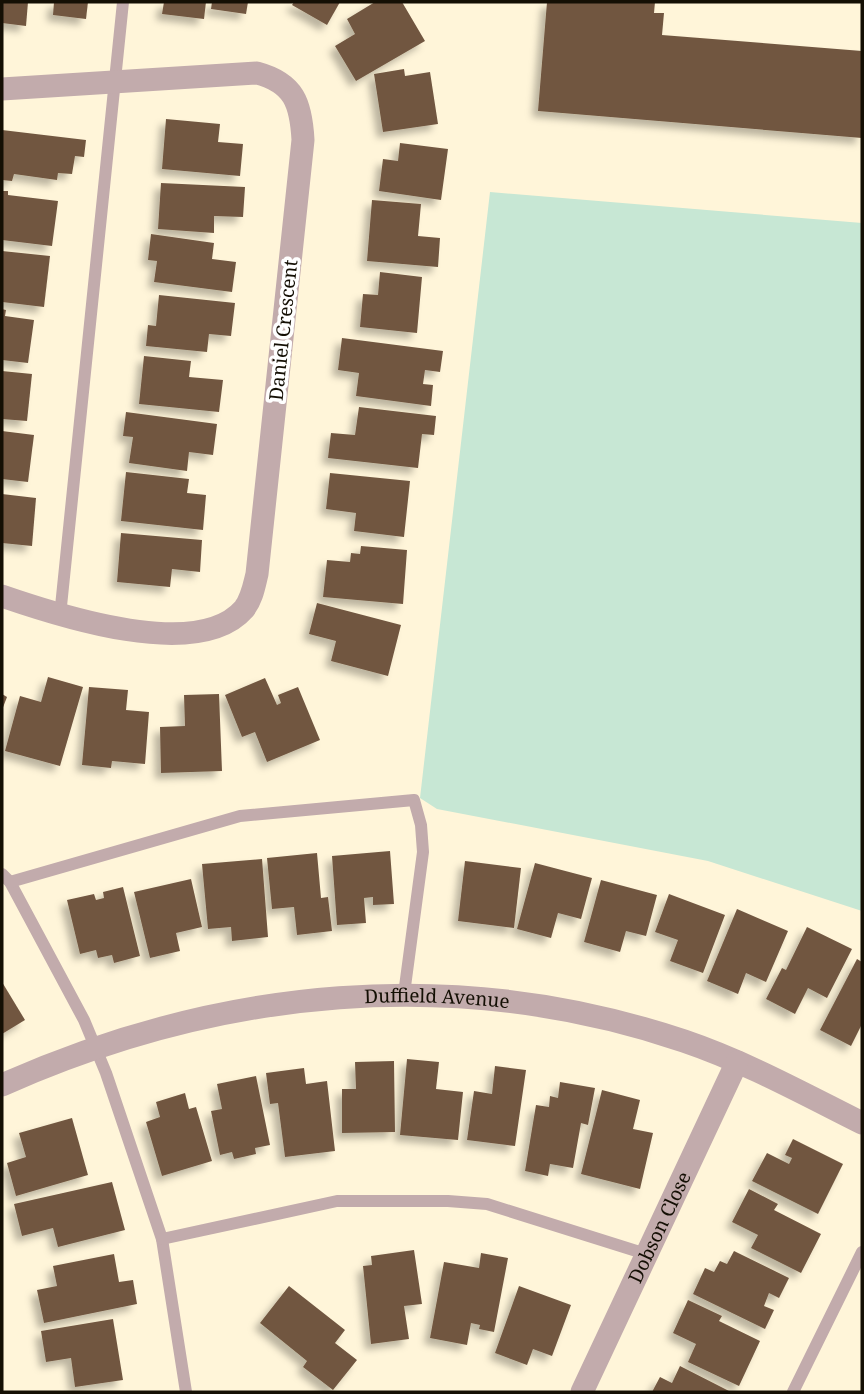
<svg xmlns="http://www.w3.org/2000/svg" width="864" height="1394" font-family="'Noto Serif',serif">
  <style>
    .green { fill: #c7e7d4 }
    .building { fill: #715741; filter: url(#shadow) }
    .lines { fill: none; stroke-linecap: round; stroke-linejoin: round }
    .lane { stroke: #c2abac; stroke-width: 12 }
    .street { stroke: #c2abac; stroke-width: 23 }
    .labels { text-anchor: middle; stroke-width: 7; stroke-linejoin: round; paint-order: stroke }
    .street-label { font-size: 19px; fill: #140f04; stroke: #fff }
  </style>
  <defs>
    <filter id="shadow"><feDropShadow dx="-6" dy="6" stdDeviation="3.5" flood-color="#0004"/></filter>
  </defs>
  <rect width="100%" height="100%" fill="#fff5d9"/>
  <!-- green -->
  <polygon class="green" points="490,192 862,223 862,911 708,861 437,809 420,798"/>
  <!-- building -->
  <g class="building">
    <polygon points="2,2 28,2 26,26 2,23"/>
    <polygon points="54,2 88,2 86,19 53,15"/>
    <polygon points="164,2 206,2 204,19 162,14"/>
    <polygon points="212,2 248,2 246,14 211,9"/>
    <polygon points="294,2 340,2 327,25 292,5"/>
    <polygon points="375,2 402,2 425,41 356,81 335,46 355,34 347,19"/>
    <polygon points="547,2 655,2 654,13 664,13 662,35 862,51 862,138 538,111"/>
    <polygon points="404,69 405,76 430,72 438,124 383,132 374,74"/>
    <polygon points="166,119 220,124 218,142 243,144 240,176 162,169"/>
    <polygon points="2,130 86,140 84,157 75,156 72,174 58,173 57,180 14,174 12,181 2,180"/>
    <polygon points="400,143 448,149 441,200 379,191 383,159 398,161"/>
    <polygon points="161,183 245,187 243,217 214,216 214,233 158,229"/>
    <polygon points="2,191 8,191 8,195 58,201 52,246 2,240"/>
    <polygon points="372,200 421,204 418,236 440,238 438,267 367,261"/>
    <polygon points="151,234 214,243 212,259 236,262 232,292 154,282 157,261 148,260"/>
    <polygon points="2,251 50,256 44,307 2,302"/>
    <polygon points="380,272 422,277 417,333 360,327 363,294 378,295"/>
    <polygon points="159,295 235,303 231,336 209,334 207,352 146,346 148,325 156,326"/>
    <polygon points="2,309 6,310 5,316 34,320 28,363 2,360"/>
    <polygon points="342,338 443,351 440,372 425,370 423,384 433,385 431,406 356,396 359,373 338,370"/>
    <polygon points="144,356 191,361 189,377 223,380 219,412 139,404"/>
    <polygon points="2,371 32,374 27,421 2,419"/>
    <polygon points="359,407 436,416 434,435 422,434 418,468 328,458 331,433 355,435"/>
    <polygon points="126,412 217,424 213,455 189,452 187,471 129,463 133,437 123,436"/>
    <polygon points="2,431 34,435 28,482 2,479"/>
    <polygon points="126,472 189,479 187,493 206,495 203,530 121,521"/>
    <polygon points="330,473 410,481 404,537 354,531 356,513 326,509"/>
    <polygon points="2,494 36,498 32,546 2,543"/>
    <polygon points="121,533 202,540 200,572 172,569 170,587 117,582"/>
    <polygon points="361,546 407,550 403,604 323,597 327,560 350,562 351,553 360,554"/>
    <polygon points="317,603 401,625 388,676 331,661 336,641 309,634"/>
    <polygon points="48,677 83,687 60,766 5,751 20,696 41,702"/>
    <polygon points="265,678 277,705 281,703 278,695 298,687 320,740 267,762 255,732 242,737 225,695"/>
    <polygon points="89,687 128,690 126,710 149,712 145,764 112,761 111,768 82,765"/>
    <polygon points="2,694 7,697 2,710"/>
    <polygon points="219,694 222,771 161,773 160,727 185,726 184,695"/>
    <polygon points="390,851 394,904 373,905 373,897 364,898 366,923 337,925 332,856"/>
    <polygon points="317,853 321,898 328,897 332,931 297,935 294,907 272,909 267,858"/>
    <polygon points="262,859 268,937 232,941 231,927 208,929 202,864"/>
    <polygon points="465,861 521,868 514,928 458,921"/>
    <polygon points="535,863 592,878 581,919 558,913 551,938 517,929"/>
    <polygon points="191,879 202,927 176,933 180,951 150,958 134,892"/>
    <polygon points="601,880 657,895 646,936 626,931 620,952 584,942"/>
    <polygon points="123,887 140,956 114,963 112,955 98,958 96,950 80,954 67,900 94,894 96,900 104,898 103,892"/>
    <polygon points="669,894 725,915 703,973 670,961 678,940 655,932"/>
    <polygon points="737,909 788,931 766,982 746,973 738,994 707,981"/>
    <polygon points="807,927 852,949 827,998 808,988 795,1014 766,999 782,968 786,970"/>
    <polygon points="857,959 862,962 862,1024 851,1046 820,1030"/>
    <polygon points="2,982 25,1020 2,1034"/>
    <polygon points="407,1059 439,1062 436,1089 463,1092 458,1140 400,1135"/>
    <polygon points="394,1061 395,1132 342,1133 342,1089 356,1089 355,1062"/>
    <polygon points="495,1066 526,1070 515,1146 467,1140 474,1091 492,1094"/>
    <polygon points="304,1068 306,1084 327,1081 335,1151 285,1157 278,1103 270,1104 266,1073"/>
    <polygon points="256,1076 270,1145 255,1148 256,1154 234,1159 232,1152 220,1155 211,1111 222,1109 217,1084"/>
    <polygon points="560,1082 595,1088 588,1125 581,1123 573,1168 550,1164 548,1176 525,1171 536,1105 549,1107 550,1096 558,1098"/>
    <polygon points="602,1090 640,1100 633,1129 653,1133 640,1189 581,1174"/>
    <polygon points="185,1093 189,1109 196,1107 212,1161 162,1176 146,1122 160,1117 156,1102"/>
    <polygon points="72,1118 88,1175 16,1196 7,1163 26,1157 19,1133"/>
    <polygon points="793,1139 843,1164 818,1214 752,1181 767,1153 789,1164 792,1158 785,1155"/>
    <polygon points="112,1182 125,1230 58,1247 53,1228 22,1236 14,1204"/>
    <polygon points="749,1189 778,1204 774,1210 821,1234 801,1273 751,1248 758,1235 732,1222"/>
    <polygon points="414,1250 422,1304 404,1306 409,1339 371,1344 363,1266 372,1265 371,1256"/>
    <polygon points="734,1251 789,1278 779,1298 769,1293 764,1306 774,1310 765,1329 693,1294 705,1268 714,1272 720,1261 727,1264"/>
    <polygon points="481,1253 508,1258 494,1332 479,1329 480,1325 471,1323 467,1345 430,1338 444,1262 479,1268"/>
    <polygon points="114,1254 119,1282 133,1280 137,1304 44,1323 37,1290 57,1286 53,1266"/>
    <polygon points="289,1286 345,1330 335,1343 357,1360 333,1390 303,1367 307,1361 260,1323"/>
    <polygon points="519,1286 571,1305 552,1356 533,1349 527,1365 495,1353"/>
    <polygon points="688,1300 722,1316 719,1321 760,1341 739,1386 688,1362 696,1344 673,1333"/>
    <polygon points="113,1319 123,1380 75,1387 71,1358 46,1362 41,1331"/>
    <polygon points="680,1366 731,1392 652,1392 660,1377 672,1383"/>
  </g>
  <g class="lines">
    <!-- lane -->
    <g class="lane">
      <polyline points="60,616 123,2"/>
      <polyline points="2,874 10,882 84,1020 106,1073 162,1239 186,1392"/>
      <polyline points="10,882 240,816 414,800 421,825 423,852 404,994"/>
      <polyline points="162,1239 337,1201 448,1201 487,1204 646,1254"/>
      <polyline points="793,1392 862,1252"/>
    </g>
    <!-- street -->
    <g class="street">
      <path d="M 2,89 L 257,73 C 294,83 301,103 303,140 L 257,574 C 254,586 252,599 244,609 C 198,662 57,615 2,596"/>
      <path id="s1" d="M 2,1085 C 220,988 456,964 684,1041 C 746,1062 804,1094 862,1123"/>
      <path id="s2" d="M 582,1392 L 737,1062"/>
    </g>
  </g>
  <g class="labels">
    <!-- street labels -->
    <g class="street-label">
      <text transform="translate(283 330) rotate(-84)" y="7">Daniel Crescent</text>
      <text dy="7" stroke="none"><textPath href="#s1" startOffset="448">Duffield Avenue</textPath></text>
      <text dy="7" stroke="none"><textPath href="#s2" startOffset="182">Dobson Close</textPath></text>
    </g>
  </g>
  <!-- border -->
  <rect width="864" height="1394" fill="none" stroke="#140f04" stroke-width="7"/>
</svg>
